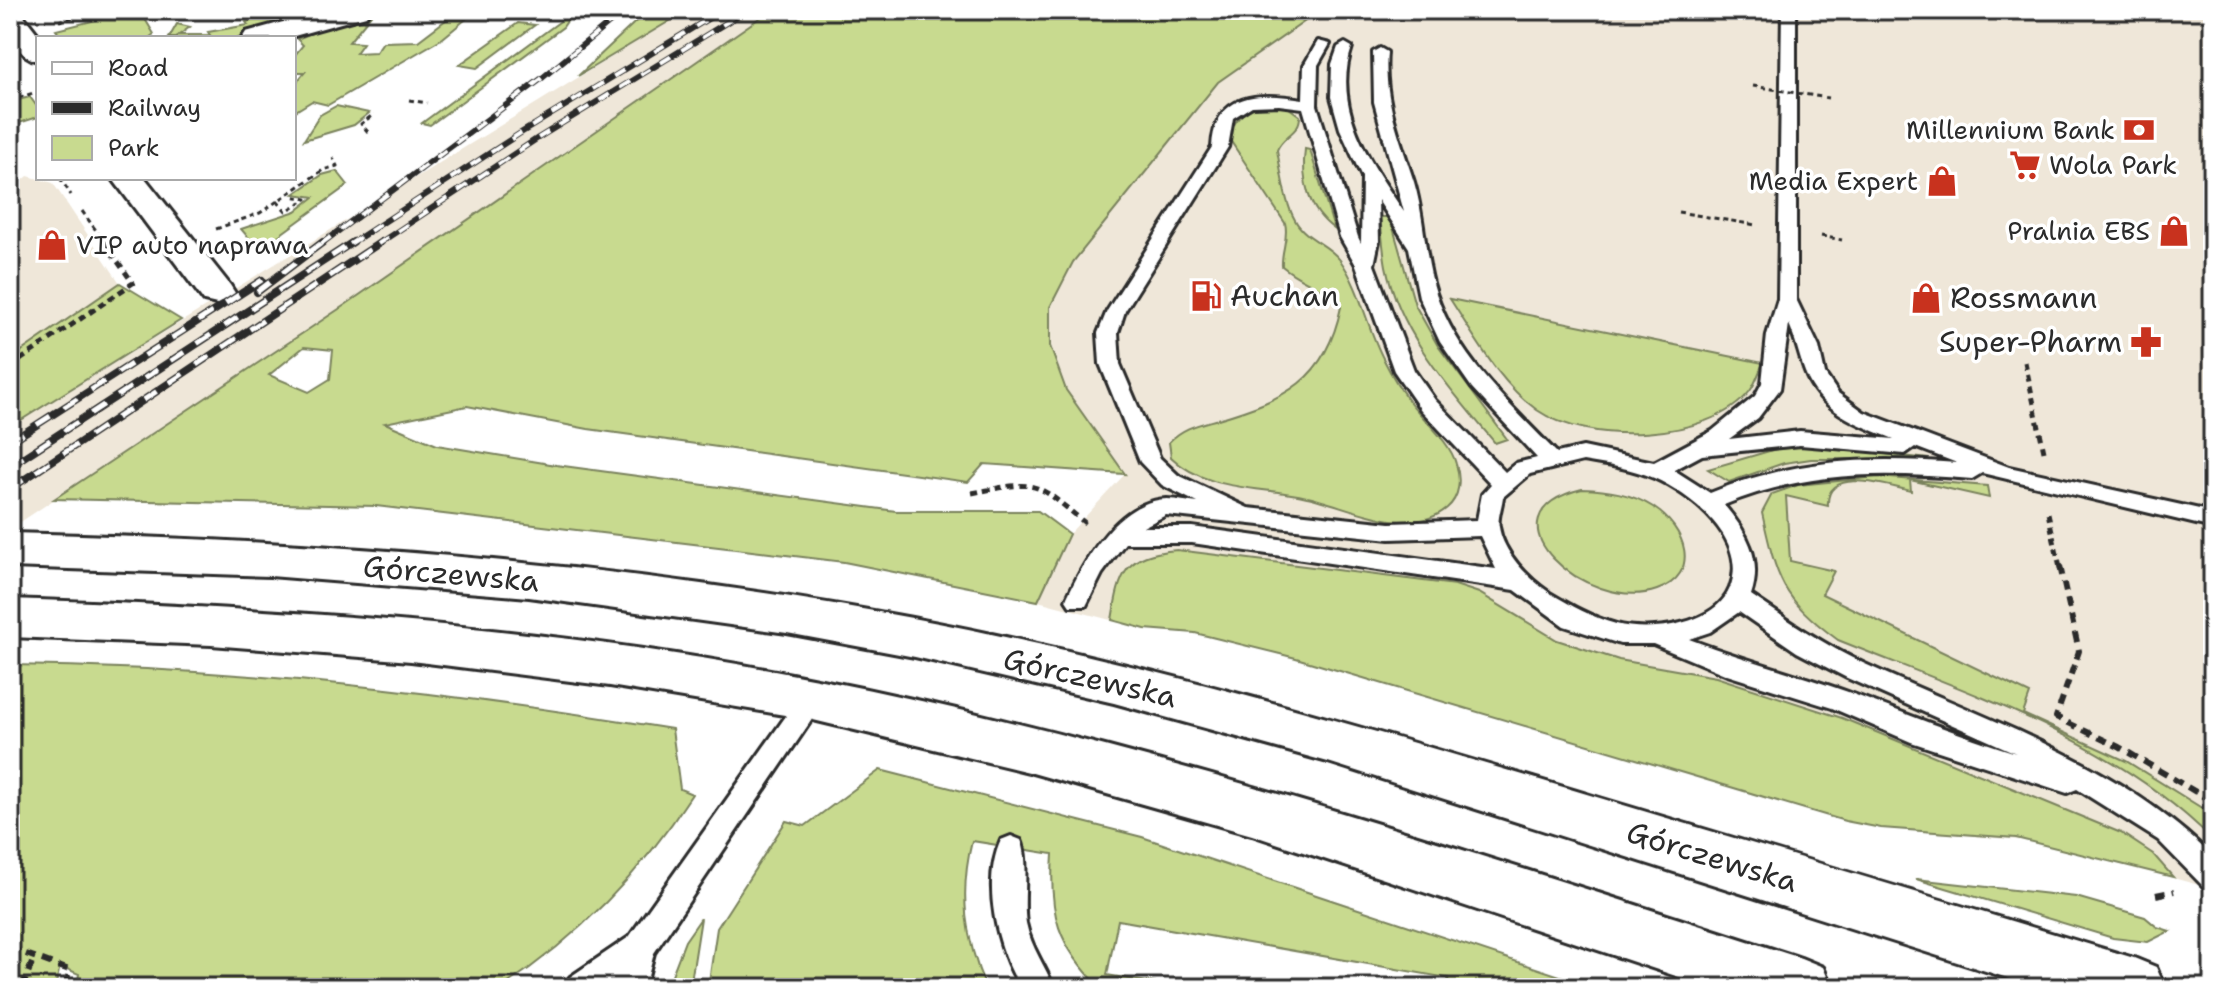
<svg xmlns="http://www.w3.org/2000/svg" width="2223" height="998" font-family="'Shantell Sans',sans-serif">
  <style>
    .built { fill: #efe7d9 }
    .green { fill: #c8da8f; stroke: #7a825d; stroke-width: 2; fill-rule: evenodd }
    .lines { fill: none; stroke-linecap: round; stroke-linejoin: round }
    .service-casing { stroke: #2b2b2b; stroke-width: 6 }
    .minor-casing { stroke: #2b2b2b; stroke-width: 6 }
    .secondary-casing { stroke: #2b2b2b; stroke-width: 6 }
    .path-far2 { stroke: #2b2b2b; stroke-width: 3; stroke-dasharray: 5 4; stroke-linecap: butt }
    .path-far1 { stroke: #2b2b2b; stroke-width: 5; stroke-dasharray: 7 5; stroke-linecap: butt }
    .path { stroke: #2b2b2b; stroke-width: 6; stroke-dasharray: 10 7; stroke-linecap: butt }
    .service { fill: #fff; fill-rule: evenodd }
    .minor { fill: #fff; fill-rule: evenodd }
    .secondary { fill: #fff; fill-rule: evenodd }
    .rail-far1-casing { stroke: #2b2b2b; stroke-width: 6 }
    .rail-casing { stroke: #2b2b2b; stroke-width: 8 }
    .rail-far1 { stroke: #fff; stroke-width: 4; stroke-dasharray: 12; stroke-linecap: butt }
    .rail { stroke: #fff; stroke-width: 5; stroke-dasharray: 16; stroke-linecap: butt }
    .path-bridge { stroke: #2b2b2b; stroke-width: 3; stroke-dasharray: 5 4; stroke-linecap: butt }
    .labels { text-anchor: middle; stroke-width: 7; stroke-linejoin: round; paint-order: stroke }
    .far-poi-label { font-size: 26px; fill: #2b2b2b; stroke: #fff; text-anchor: end }
    .poi-label { font-size: 30px; fill: #2b2b2b; stroke: #fff; text-anchor: start }
    .street-label { font-size: 30px; fill: #2b2b2b; stroke: #fff }
  </style>
  <rect width="100%" height="100%" fill="#fff"/>
  <filter id="ink" filterUnits="userSpaceOnUse"><feTurbulence type="fractalNoise" baseFrequency=".0125" numOctaves="2"/><feDisplacementMap in="SourceGraphic" scale="16" xChannelSelector="R" yChannelSelector="G"/><feConvolveMatrix kernelMatrix="1 2 1 2 8 2 1 2 1" color-interpolation-filters="sRGB"/></filter>
  <g filter="url(#ink)">
    <!-- built -->
    <g class="built">
      <polygon points="688,10 771,10 345,305 10,529 10,427"/>
      <polygon points="1321,10 2213,10 2213,889 2043,842 1881,828 1845,821 1296,658 1195,633 1145,629 1038,601 1069,534 1125,474 1066,390 1050,353 1049,307 1073,262 1218,82"/>
      <polygon points="28,176 53,183 120,283 10,359 10,191"/>
    </g>
    <!-- green -->
    <g class="green">
      <polygon points="290,10 346,10 244,38 169,38 177,24 190,27 179,35 210,35 208,32 248,25 246,22 267,16 270,19 289,14 287,11"/>
      <polygon points="368,10 375,10 349,42 363,43 356,53 376,52 383,42 418,41 459,10 477,10 443,38 328,105 312,101 294,112 294,85 305,72 294,72 294,56 303,45 297,39"/>
      <polygon points="648,10 688,10 578,76"/>
      <path d="M 771,10 L 1321,10 L 1218,82 L 1073,262 L 1050,307 L 1050,346 L 1066,390 L 1125,474 L 984,464 L 968,482 L 588,429 L 467,406 L 385,423 L 437,445 L 556,465 L 896,511 L 1038,511 L 1069,534 L 1038,601 L 844,562 L 376,506 L 54,499 L 345,305 ZM 304,347 L 333,350 L 330,379 L 309,392 L 269,375 Z"/>
      <polygon points="574,11 563,27 430,125 422,123"/>
      <polygon points="131,15 145,19 154,34 149,38 62,38 56,30 104,18"/>
      <polygon points="518,23 535,25 477,68 459,65"/>
      <polygon points="30,97 38,108 38,117 10,126 10,102"/>
      <path d="M 1262,105 L 1289,108 L 1300,116 C 1300,133 1283,135 1277,150 C 1281,171 1284,201 1295,220 C 1305,239 1328,244 1340,260 C 1361,289 1367,329 1384,360 C 1391,374 1400,389 1409,401 C 1423,420 1450,441 1456,464 C 1461,479 1460,497 1447,508 C 1410,540 1347,505 1307,497 C 1260,486 1207,492 1171,457 L 1169,442 C 1184,427 1197,425 1218,419 C 1285,399 1326,381 1341,307 C 1324,286 1302,283 1282,266 C 1281,250 1289,238 1285,223 L 1230,140 C 1231,120 1244,110 1262,105 Z"/>
      <polygon points="336,106 369,113 354,125 304,140 320,115"/>
      <path d="M 1305,149 L 1310,150 L 1334,229 C 1308,210 1301,180 1305,149 Z"/>
      <polygon points="337,171 348,185 259,250 241,229 296,211 314,197 294,194 322,175"/>
      <path d="M 1380,217 L 1390,217 L 1415,305 L 1438,346 L 1507,439 L 1495,443 C 1452,391 1400,335 1386,266 C 1383,250 1382,233 1380,217 Z"/>
      <polygon points="120,283 181,320 10,427 10,359"/>
      <path d="M 1450,299 L 1763,363 C 1759,372 1756,383 1750,391 C 1710,442 1587,445 1537,410 C 1499,383 1475,337 1450,299 Z"/>
      <polygon points="1815,446 1929,459 1811,459 1784,463 1729,482 1708,469 1776,449"/>
      <path d="M 1878,477 L 1987,486 L 1989,498 L 1910,480 L 1911,491 C 1889,486 1825,465 1828,506 L 1786,496 L 1790,561 L 1834,571 L 1822,594 L 2030,694 L 2023,714 L 2126,761 L 2213,815 L 2213,840 C 2112,738 1969,693 1838,640 C 1781,598 1777,580 1762,513 L 1772,494 L 1798,485 Z"/>
      <path d="M 1582,489 C 1607,490 1631,493 1653,507 C 1686,528 1702,574 1657,590 C 1587,614 1475,515 1582,489 Z"/>
      <path d="M 1177,550 L 1455,585 L 1479,593 L 1557,640 L 1619,660 L 1716,677 L 1842,718 L 2121,833 L 2153,854 L 2173,877 L 2016,838 L 1881,828 L 1845,821 L 1296,658 L 1195,633 L 1145,629 L 1112,620 C 1120,572 1124,555 1177,550 Z"/>
      <path d="M 10,665 C 232,667 453,693 672,729 L 680,789 L 692,794 C 642,872 579,937 501,988 L 77,988 L 79,974 L 60,966 L 55,988 L 10,988 Z"/>
      <path d="M 880,770 L 1142,837 L 1596,988 L 1449,988 L 1448,978 L 1118,920 L 1107,975 L 1182,988 L 1101,988 C 1057,945 1049,914 1053,854 L 972,841 C 959,893 965,939 986,988 L 708,988 L 717,928 L 786,821 L 805,826 Z"/>
      <polygon points="1916,879 2076,897 2145,917 2157,927 2170,931 2148,942 2113,938"/>
      <polygon points="701,918 690,988 667,988 685,941"/>
    </g>
    <g class="lines">
      <defs>
        <g id="service">
          <path d="M 1782,10 L 1796,10 L 1796,299 L 1819,347 L 1825,374 L 1838,393 L 1864,412 L 2009,467 L 2213,512 L 2213,528 L 1982,473 L 1972,479 C 1883,472 1808,470 1724,505 C 1747,532 1763,560 1751,595 C 1788,620 1824,645 1865,664 C 1986,720 2117,761 2213,857 L 2213,890 L 2203,886 L 2158,840 L 2077,789 L 2067,793 L 1911,742 L 1832,708 L 1727,675 L 1653,644 L 1620,644 L 1564,626 L 1515,590 L 1192,543 L 1125,543 L 1102,574 L 1086,606 L 1070,606 L 1066,600 C 1084,561 1117,501 1167,499 C 1177,499 1188,502 1198,503 L 1162,485 L 1140,462 L 1100,364 L 1098,333 L 1107,311 L 1212,147 C 1215,92 1259,92 1303,99 L 1304,65 L 1318,41 L 1330,44 L 1318,65 L 1317,105 L 1358,237 L 1361,243 L 1362,177 L 1340,129 L 1331,97 L 1332,64 L 1338,47 L 1345,43 L 1352,47 C 1331,109 1371,163 1404,212 L 1374,102 L 1373,52 L 1380,48 L 1387,52 C 1383,99 1400,138 1414,182 C 1424,215 1424,250 1433,283 C 1452,354 1508,402 1557,453 L 1583,447 L 1654,462 L 1712,431 L 1755,396 L 1762,383 L 1767,335 L 1778,299 ZM 1279,105 L 1303,108 L 1340,237 L 1356,265 L 1394,371 L 1421,410 L 1491,484 L 1482,494 L 1477,520 L 1390,523 L 1248,508 L 1178,475 L 1160,458 L 1120,364 L 1118,333 L 1125,311 L 1228,147 L 1233,118 L 1252,106 ZM 1378,200 L 1409,248 L 1419,297 L 1440,342 L 1472,388 L 1537,458 L 1516,463 L 1505,472 L 1435,400 L 1414,370 L 1374,265 L 1379,241 ZM 1789,324 C 1796,340 1799,356 1805,372 C 1819,411 1859,425 1894,439 L 1800,431 L 1729,439 L 1758,418 L 1780,389 ZM 1800,445 L 1905,454 L 1915,447 L 1957,463 C 1867,456 1794,459 1710,493 L 1674,470 L 1702,455 ZM 1583,461 C 1607,465 1631,468 1654,478 C 1692,495 1749,540 1730,588 C 1715,625 1650,633 1616,624 C 1591,617 1572,606 1550,593 C 1529,579 1503,553 1499,527 C 1497,519 1502,506 1503,497 L 1530,474 ZM 1166,515 L 1390,539 L 1480,536 L 1496,569 L 1192,527 L 1143,527 ZM 1739,612 L 1797,652 L 1847,678 L 2016,753 C 1959,735 1904,713 1848,692 C 1795,673 1741,659 1689,639 L 1710,632 Z"/>
          <polygon points="812,688 821,692 825,699 821,706 654,953 645,988 615,988 616,981 607,988 566,988 570,977 629,937 803,692"/>
          <path d="M 1011,836 L 1021,840 C 1030,860 1022,899 1026,923 C 1031,948 1045,965 1054,988 L 1021,988 C 997,949 981,883 1001,840 Z"/>
        </g>
        <g id="minor">
          <path d="M 10,10 L 19,10 L 41,38 L 38,38 L 38,61 C 14,56 10,31 10,10 Z"/>
          <polygon points="327,10 370,10 366,16 287,38 242,38 246,32"/>
          <polygon points="112,178 145,178 230,285 235,293 230,301 217,304 204,301"/>
        </g>
        <g id="secondary">
          <path d="M 10,533 C 313,540 614,562 912,618 C 1145,662 1373,730 1600,798 C 1778,851 1956,904 2134,958 L 2156,967 L 2165,988 L 2039,988 L 1328,762 L 1114,703 L 915,657 L 787,633 L 529,597 L 270,576 L 10,567 Z"/>
          <path d="M 10,599 C 280,608 552,626 817,679 C 1152,745 1476,854 1801,958 L 1823,967 L 1832,988 L 1712,988 L 1252,835 L 1029,772 L 809,719 L 610,686 L 411,661 L 211,645 L 10,637 Z"/>
        </g>
      </defs>
      <!-- service casing -->
      <use href="#service" class="service-casing"/>
      <!-- minor casing -->
      <use href="#minor" class="minor-casing"/>
      <!-- secondary casing -->
      <use href="#secondary" class="secondary-casing"/>
      <!-- path-far2 -->
      <g class="path-far2">
        <polyline points="531,13 548,15"/>
        <polyline points="59,21 102,10"/>
        <polyline points="10,100 34,93"/>
        <polyline points="409,100 427,103"/>
        <polyline points="368,132 361,124 374,114"/>
        <polyline points="60,178 71,195"/>
        <polyline points="277,201 286,211 307,199 291,196"/>
        <polyline points="82,211 106,244"/>
        <polyline points="1678,212 1756,225"/>
        <polyline points="216,229 260,213 323,170 337,166 333,158"/>
        <polyline points="1821,236 1842,240"/>
      </g>
      <!-- path-far1 -->
      <g class="path-far1">
        <polyline points="2025,362 2044,451"/>
        <polyline points="10,367 133,283 104,242"/>
        <path d="M 972,493 C 1039,480 1033,480 1085,523"/>
        <polyline points="2048,513 2060,568"/>
      </g>
      <!-- path -->
      <g class="path">
        <polyline points="2060,566 2079,651 2056,717 2119,747 2213,802"/>
        <polyline points="2156,895 2174,891"/>
        <polyline points="10,948 69,970 66,988"/>
        <polyline points="22,988 34,958"/>
      </g>
      <!-- service -->
      <use href="#service" class="service"/>
      <!-- minor -->
      <use href="#minor" class="minor"/>
      <!-- secondary -->
      <use href="#secondary" class="secondary"/>
      <defs>
        <g id="rail-far1">
          <polyline points="321,244 541,79 625,10"/>
          <polyline points="350,244 519,134 711,17"/>
          <polyline points="378,244 538,138 747,10"/>
        </g>
        <g id="rail">
          <polyline points="257,292 323,242"/>
          <polyline points="10,442 262,280"/>
          <polyline points="10,466 353,242"/>
          <polyline points="10,489 381,242"/>
        </g>
      </defs>
      <!-- rail-far1 casing -->
      <use href="#rail-far1" class="rail-far1-casing"/>
      <!-- rail casing -->
      <use href="#rail" class="rail-casing"/>
      <!-- rail-far1 -->
      <use href="#rail-far1" class="rail-far1"/>
      <!-- rail -->
      <use href="#rail" class="rail"/>
      <!-- path-bridge -->
      <polyline class="path-bridge" points="1753,86 1828,98"/>
    </g>
  </g>
  <!-- icons -->
  <defs>
    <symbol id="bank-bare" viewBox="-9 -9 18 18"><path d="M-6-4H6V4H-6ZM0-2.3a2.3 2.3 0 1 0 0 4.6a2.3 2.3 0 1 0 0-4.6Z" fill="#c8321e" stroke="#fff" stroke-width="2.5" paint-order="stroke"/></symbol>
    <symbol id="supermarket-bare" viewBox="-9 -9 18 18"><path d="M-6-5.5h2.5l.6 2H6L4.5 2H-2.5L-4.4-4H-6ZM-1.5 3.2a1.3 1.3 0 1 0 .1 0ZM3 3.2a1.3 1.3 0 1 0 .1 0Z" fill="#c8321e" stroke="#fff" stroke-width="2.5" paint-order="stroke"/></symbol>
    <symbol id="shop-bare" viewBox="-9 -9 18 18"><path d="M-5-2.5h2.3a2.7 3.5 0 0 1 5.4 0H5L5.5 6h-11ZM-1.5-2.5h3a1.5 2.3 0 0 0-3 0Z" fill="#c8321e" stroke="#fff" stroke-width="2.5" paint-order="stroke"/></symbol>
    <symbol id="fuel-bare" viewBox="-9 -9 18 18"><path d="M-5.5-6h7V0h2V4h1.3V-2.5L3-4.5l.8-.8L6-3V5H2.5V1h-1V6h-7ZM-4.2-4.7v3.2H.2V-4.7Z" fill="#c8321e" stroke="#fff" stroke-width="2.5" paint-order="stroke"/></symbol>
    <symbol id="pharmacy-bare" viewBox="-9 -9 18 18"><path d="M-2-6h4v4h4v4h-4v4h-4v-4h-4v-4h4Z" fill="#c8321e" stroke="#fff" stroke-width="2.5" paint-order="stroke"/></symbol>
  </defs>
  <g fill-rule="evenodd">
    <use href="#bank-bare" x="2117" y="108" width="44" height="44"/>
    <use href="#supermarket-bare" x="2003" y="143" width="44" height="44"/>
    <use href="#shop-bare" x="1920" y="159" width="44" height="44"/>
    <use href="#shop-bare" x="2152" y="209" width="44" height="44"/>
    <use href="#shop-bare" x="30" y="223" width="44" height="44"/>
    <use href="#fuel-bare" x="1184" y="274" width="44" height="44"/>
    <use href="#shop-bare" x="1904" y="276" width="44" height="44"/>
    <use href="#pharmacy-bare" x="2124" y="320" width="44" height="44"/>
  </g>
  <g class="labels">
    <!-- far-poi labels -->
    <g class="far-poi-label">
      <text x="2115" y="139">Millennium Bank</text>
      <text x="2049" y="174" text-anchor="start">Wola Park</text>
      <text x="1918" y="190">Media Expert</text>
      <text x="2150" y="240">Pralnia EBS</text>
      <text x="76" y="254" text-anchor="start">VIP auto naprawa</text>
    </g>
    <!-- poi labels -->
    <g class="poi-label">
      <text x="1230" y="306">Auchan</text>
      <text x="1950" y="308">Rossmann</text>
      <text x="2122" y="352" text-anchor="end">Super-Pharm</text>
    </g>
    <!-- street labels -->
    <g class="street-label">
      <text transform="translate(451 574) rotate(5)" y="10">Górczewska</text>
      <text transform="translate(1090 678) rotate(13)" y="10">Górczewska</text>
      <text transform="translate(1712 857) rotate(17)" y="10">Górczewska</text>
    </g>
  </g>
  <!-- margin -->
  <rect width="2223" height="998" fill="none" stroke="#fff" stroke-width="40"/>
  <rect x="20" y="20" width="2183" height="958" fill="none" stroke="#2b2b2b" stroke-width="3" filter="url(#ink)"/>
  <!-- legend -->
  <rect x="36" y="36" width="260" height="144" fill="#ffffff" stroke="#aaaaaa" stroke-width="2"/>
  <rect x="52" y="62" width="40" height="12" fill="#ffffff" stroke="#aaaaaa" stroke-width="2"/>
  <text x="108" y="76" font-size="24" fill="#2b2b2b">Road</text>
  <rect x="52" y="102" width="40" height="12" fill="#2b2b2b" stroke="#aaaaaa" stroke-width="2"/>
  <text x="108" y="116" font-size="24" fill="#2b2b2b">Railway</text>
  <rect x="52" y="136" width="40" height="24" fill="#c8da8f" stroke="#aaaaaa" stroke-width="2"/>
  <text x="108" y="156" font-size="24" fill="#2b2b2b">Park</text>
</svg>
